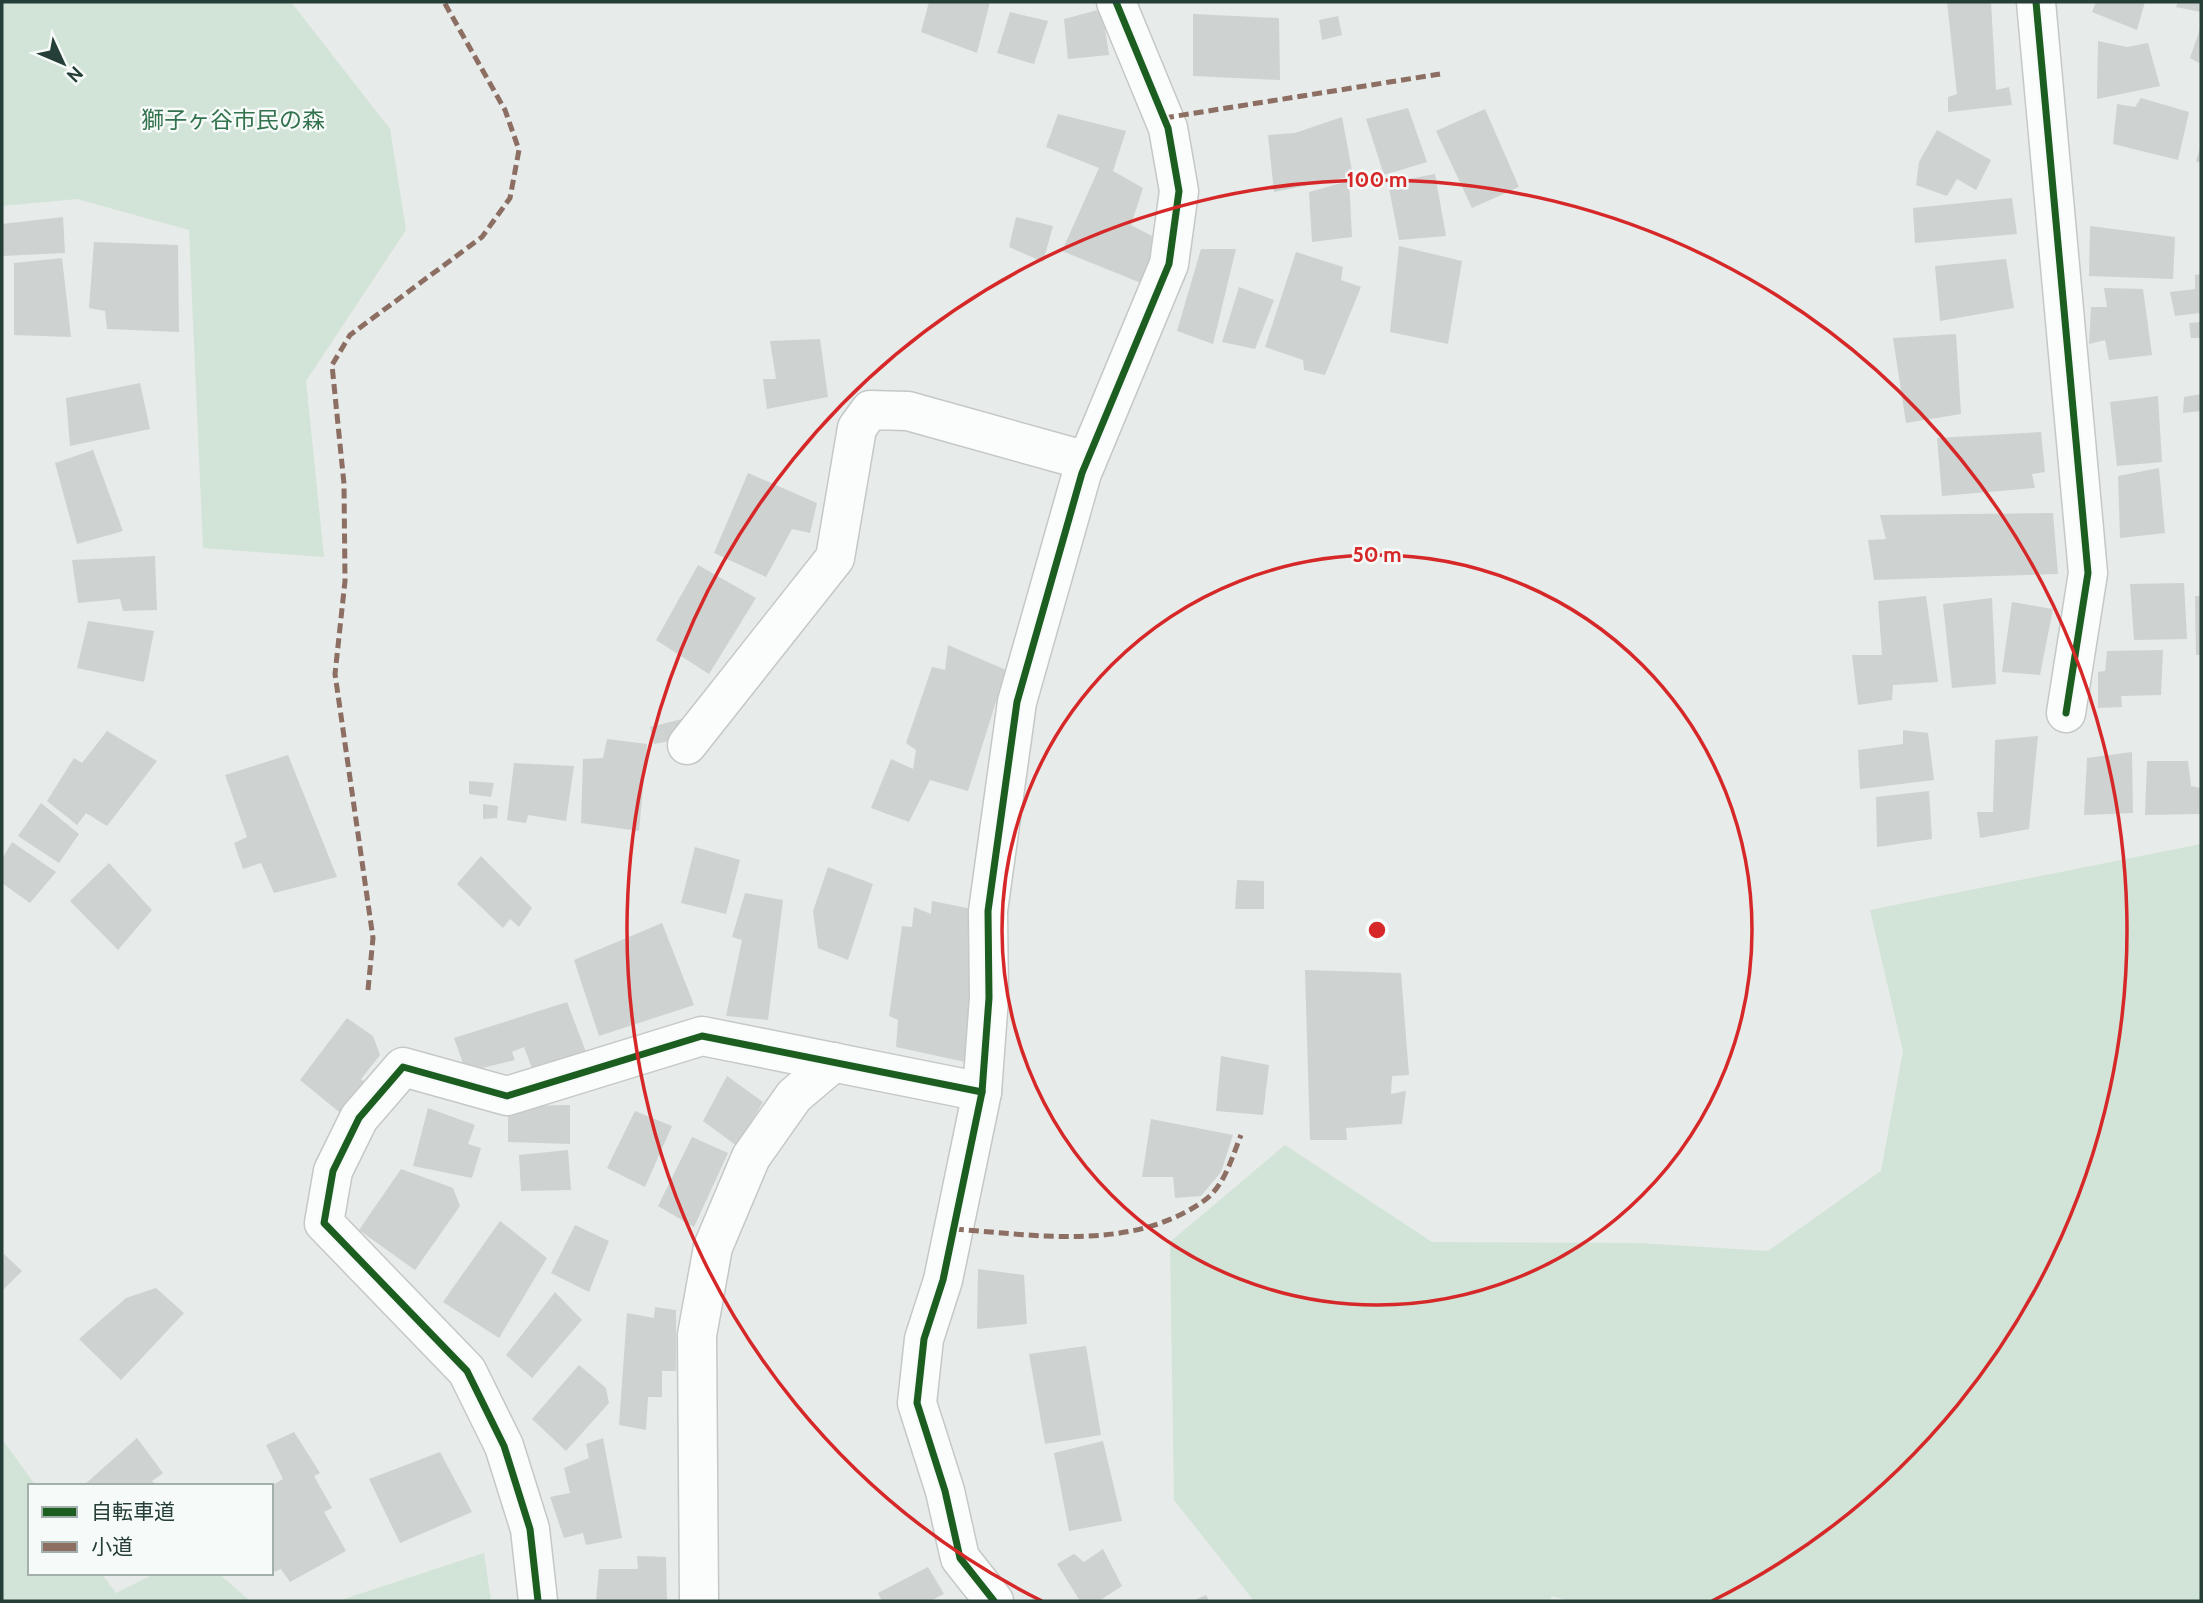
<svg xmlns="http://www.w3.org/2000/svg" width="2203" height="1603" font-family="Cabin,'Noto Sans JP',sans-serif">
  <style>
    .green { fill: #d2e3d7 }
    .building { fill: #ced3d1 }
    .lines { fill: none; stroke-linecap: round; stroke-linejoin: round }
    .minor-casing { stroke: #c4c8c6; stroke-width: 41 }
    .minor { stroke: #fbfcfc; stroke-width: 38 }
    .quiet { stroke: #8d6e63; stroke-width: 5; stroke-dasharray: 10 5; stroke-linecap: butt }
    .cycleway-casing { stroke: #f6faf8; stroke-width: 11 }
    .cycleway { stroke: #1b5e20; stroke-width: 7 }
    .ring { fill: none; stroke: #d62828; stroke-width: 3.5 }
    .labels { text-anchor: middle; stroke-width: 5; stroke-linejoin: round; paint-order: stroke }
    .park-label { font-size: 23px; fill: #32724d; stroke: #f6faf8 }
    .centre { fill: #d62828; stroke: #f6faf8; stroke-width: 3.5 }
    .ring-label { font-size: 21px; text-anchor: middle; font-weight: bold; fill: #d62828; stroke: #f6faf8; stroke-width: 5; stroke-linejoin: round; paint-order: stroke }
  </style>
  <rect width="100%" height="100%" fill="#e7ebe9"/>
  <!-- green -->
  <g class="green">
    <polygon points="2,2 291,2 390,129 406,230 306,381 324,557 203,548 189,230 77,199 2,206"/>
    <polygon points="2201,844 2201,1601 1569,1601 1552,1596 1549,1601 1254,1601 1174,1500 1170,1242 1285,1145 1432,1242 1638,1243 1768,1251 1881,1171 1903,1051 1870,910"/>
    <polygon points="2,1439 36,1486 30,1486 30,1573 101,1573 116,1593 156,1573 218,1573 250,1601 2,1601"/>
    <polygon points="484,1553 491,1601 338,1601"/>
  </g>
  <!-- building -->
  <g class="building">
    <polygon points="929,2 990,2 977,53 921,32"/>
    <polygon points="1947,2 1991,2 1996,90 2009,87 2012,105 1948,112 1948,97 1957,94"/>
    <polygon points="2096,2 2145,2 2137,30 2092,12"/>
    <polygon points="2178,2 2201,2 2201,12 2176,7"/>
    <polygon points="1102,9 1109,55 1068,59 1064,19"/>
    <polygon points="1010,12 1048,21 1034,64 997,53"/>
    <polygon points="1193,14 1279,18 1280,80 1193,76"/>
    <polygon points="1338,16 1342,35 1322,40 1319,20"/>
    <polygon points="2201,26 2201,64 2190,58"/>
    <polygon points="2098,41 2127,47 2148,43 2160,86 2097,99"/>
    <polygon points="2141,98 2189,112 2178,160 2113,144 2117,104 2135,107"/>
    <polygon points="1408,108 1427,162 1384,175 1366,119"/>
    <polygon points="1485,109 1519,187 1472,208 1436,131"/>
    <polygon points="1058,114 1126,131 1113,171 1143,188 1131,225 1154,237 1153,258 1141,283 1062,251 1099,168 1046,147"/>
    <polygon points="1342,117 1353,176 1274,192 1268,135 1295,133"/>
    <polygon points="1937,130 1991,160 1976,190 1957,179 1947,196 1916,185 1919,162"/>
    <polygon points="2201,146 2201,163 2196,161"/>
    <polygon points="1435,174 1446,236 1399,240 1388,183"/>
    <polygon points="1349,181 1352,237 1312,242 1309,192"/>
    <polygon points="2012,198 2017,234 1915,243 1913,208"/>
    <polygon points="63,217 65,253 2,256 2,224"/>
    <polygon points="1016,217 1053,226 1043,262 1009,247"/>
    <polygon points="2090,226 2175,237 2173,279 2089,276"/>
    <polygon points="94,242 178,245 179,332 107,329 105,311 89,308"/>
    <polygon points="1399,246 1462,261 1448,344 1390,332"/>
    <polygon points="1201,249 1236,249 1213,344 1177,331"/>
    <polygon points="1296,252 1343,267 1341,280 1361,287 1325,375 1304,370 1303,360 1265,347"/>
    <polygon points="62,258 71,337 14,335 14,263"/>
    <polygon points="2006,259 2014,308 1940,321 1935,266"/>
    <polygon points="2201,274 2201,313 2175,316 2170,292 2195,289 2195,275"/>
    <polygon points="1239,287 1274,300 1255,349 1222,342"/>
    <polygon points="2104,288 2143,289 2152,355 2109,360 2105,340 2089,344 2091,307 2107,307"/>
    <polygon points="2201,322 2201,338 2191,338 2189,323"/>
    <polygon points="1956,334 1961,414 1906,423 1893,338"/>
    <polygon points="820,339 828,397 767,409 763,379 776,379 770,341"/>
    <polygon points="140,383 150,429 70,446 66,398"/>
    <polygon points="2201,394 2201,411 2183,413 2184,397"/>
    <polygon points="2158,396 2162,462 2117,466 2110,402"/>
    <polygon points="2041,432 2045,472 2032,474 2035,488 1942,496 1937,438"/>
    <polygon points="93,450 123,531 77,544 55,463"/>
    <polygon points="2159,468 2165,533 2120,538 2118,476"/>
    <polygon points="748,473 817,503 810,533 792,529 766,577 714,553"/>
    <polygon points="2053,513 2058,574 1874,580 1868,540 1886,539 1880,515"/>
    <polygon points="155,556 157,610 123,611 120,599 78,603 72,560"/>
    <polygon points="698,565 756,598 709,674 656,640"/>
    <polygon points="2184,583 2187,639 2134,640 2130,584"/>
    <polygon points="1926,596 1938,682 1893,685 1892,700 1858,705 1852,655 1882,655 1878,601"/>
    <polygon points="2195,596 2201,596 2201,655 2196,655"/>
    <polygon points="1992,598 1996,684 1952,688 1943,604"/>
    <polygon points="2012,602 2053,609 2040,675 2002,672"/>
    <polygon points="88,621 154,631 144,682 77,668"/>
    <polygon points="948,645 1006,670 968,791 930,780 909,822 871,808 891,759 913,769 916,750 906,743 932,667 945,670"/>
    <polygon points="2163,650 2161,695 2121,696 2122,707 2098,708 2098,672 2105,671 2107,651"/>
    <polygon points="682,719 686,738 654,744 650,727"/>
    <polygon points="1903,730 1928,733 1934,780 1860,789 1858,750 1903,744"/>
    <polygon points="107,731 157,761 107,826 86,813 77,825 47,801 74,758 82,763"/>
    <polygon points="2038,736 2029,829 1980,838 1977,812 1993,812 1995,740"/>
    <polygon points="607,739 647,744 639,831 581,823 583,759 603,758"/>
    <polygon points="2132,752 2133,813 2084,815 2087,758"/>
    <polygon points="288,755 337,877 274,893 261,863 243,869 234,843 247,837 225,775"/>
    <polygon points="2147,761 2188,761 2191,786 2201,788 2201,814 2145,815"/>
    <polygon points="514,763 574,766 566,821 528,815 526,823 507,820"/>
    <polygon points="469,781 494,783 491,797 469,794"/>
    <polygon points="1929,791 1932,839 1877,847 1876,797"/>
    <polygon points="41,803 79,834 59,863 18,836"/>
    <polygon points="483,804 498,806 497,818 483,819"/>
    <polygon points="12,842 56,872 30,903 2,883 2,859"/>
    <polygon points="695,847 740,860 726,914 681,903"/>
    <polygon points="481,856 532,908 519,927 510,919 503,928 457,884"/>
    <polygon points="109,863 152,910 118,950 70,901"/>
    <polygon points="828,867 873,884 848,960 818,948 813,911"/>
    <polygon points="1237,880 1264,881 1264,909 1235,909"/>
    <polygon points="745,893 783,900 768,1020 726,1016 742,940 732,937"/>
    <polygon points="932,901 972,909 970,1063 896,1047 898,1020 889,1016 902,926 912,927 914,907 931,914"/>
    <polygon points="662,923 694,1005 599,1036 574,960"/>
    <polygon points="1305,970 1401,973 1409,1075 1392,1076 1391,1094 1406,1091 1402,1124 1346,1128 1347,1140 1310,1140"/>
    <polygon points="567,1002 586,1052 533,1071 524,1047 512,1052 515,1060 466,1072 454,1038"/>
    <polygon points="347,1018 373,1036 380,1055 361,1079 369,1086 344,1116 300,1080"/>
    <polygon points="1221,1056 1269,1065 1263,1115 1216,1111"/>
    <polygon points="727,1076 763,1102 737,1146 703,1121"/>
    <polygon points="570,1105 570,1144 508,1142 508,1106"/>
    <polygon points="428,1108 475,1125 468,1144 481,1148 472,1178 413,1166"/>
    <polygon points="635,1111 672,1126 645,1187 607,1168"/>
    <polygon points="1151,1119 1233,1135 1221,1172 1201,1196 1175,1198 1173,1177 1142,1177"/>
    <polygon points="692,1137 728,1153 694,1227 658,1206"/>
    <polygon points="568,1150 571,1190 521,1191 519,1155"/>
    <polygon points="401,1169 453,1188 460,1206 415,1270 359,1230"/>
    <polygon points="500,1221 547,1258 499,1338 443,1302"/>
    <polygon points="575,1225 609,1241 589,1292 551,1273"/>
    <polygon points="2,1252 22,1271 2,1291"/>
    <polygon points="978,1269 1024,1275 1027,1324 977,1329"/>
    <polygon points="156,1288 184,1313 121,1380 79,1339 126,1298"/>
    <polygon points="555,1292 582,1320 532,1378 506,1355"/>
    <polygon points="655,1307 676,1310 676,1371 662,1371 662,1397 648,1397 646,1430 619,1425 627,1313 654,1318"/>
    <polygon points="1086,1346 1101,1435 1045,1444 1029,1354"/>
    <polygon points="579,1365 606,1388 609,1403 566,1451 532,1419"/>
    <polygon points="294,1432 320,1473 314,1476 332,1508 324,1512 346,1551 290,1582 281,1569 271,1573 271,1486 283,1479 266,1445"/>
    <polygon points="137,1438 163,1473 152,1481 157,1486 83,1486"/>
    <polygon points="603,1438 622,1538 586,1545 583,1533 564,1538 550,1497 570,1493 564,1468 589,1458 586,1444"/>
    <polygon points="1103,1441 1122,1521 1069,1531 1054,1453"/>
    <polygon points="440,1452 472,1512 400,1543 369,1479"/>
    <polygon points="1103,1549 1122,1586 1099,1601 1080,1601 1057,1564 1074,1554 1084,1562"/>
    <polygon points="637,1556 666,1557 667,1601 596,1601 599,1569 638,1569"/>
    <polygon points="928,1567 944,1594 930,1601 882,1601 878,1593"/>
    <polygon points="1206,1595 1209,1601 1192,1601"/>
  </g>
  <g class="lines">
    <defs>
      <g id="minor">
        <polyline points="2036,2 2088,573 2066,713"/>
        <polyline points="687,745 835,558 857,428 870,410 908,411 1087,461"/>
        <polyline points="538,1601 530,1529 504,1446 467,1371 324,1223 333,1171 359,1118 403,1067 507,1096 702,1036 982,1092"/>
        <polyline points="699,1601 697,1335 713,1247 751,1157 794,1096 834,1062"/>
        <polyline points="994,1601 960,1558 945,1491 917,1403 924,1339 943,1280 982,1092 989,998 988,911 1017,702 1082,473 1169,264 1179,191 1168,128 1116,2"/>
      </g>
    </defs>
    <!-- minor casing -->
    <use href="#minor" class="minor-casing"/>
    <!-- minor -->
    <use href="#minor" class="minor"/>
    <!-- quiet -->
    <g class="quiet">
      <polyline points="1164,118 1440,74"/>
      <polyline points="368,990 373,938 335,674 345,581 344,484 332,365 350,335 482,237 510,198 519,150 505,110 444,2"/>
      <path d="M 954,1229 C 1036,1235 1133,1252 1205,1200 C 1225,1185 1232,1157 1241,1135"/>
    </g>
    <defs>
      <g id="cycleway">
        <polyline points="2036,2 2088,573 2066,713"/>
        <polyline points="538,1601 530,1529 504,1446 467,1371 324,1223 333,1171 359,1118 403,1067 507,1096 702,1036 982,1092"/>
        <polyline points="994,1601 960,1558 945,1491 917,1403 924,1339 943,1280 982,1092 989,998 988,911 1017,702 1082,473 1169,264 1179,191 1168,128 1116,2"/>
      </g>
    </defs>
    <!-- cycleway casing -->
    <use href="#cycleway" class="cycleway-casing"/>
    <!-- cycleway -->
    <use href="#cycleway" class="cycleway"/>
  </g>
  <!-- distance rings -->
  <g class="ring">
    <circle cx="1377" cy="930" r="375"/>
    <path d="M1042 1601A750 750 0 1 1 1712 1601"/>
  </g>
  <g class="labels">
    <!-- park labels -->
    <g class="park-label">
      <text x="233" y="128">獅子ヶ谷市民の森</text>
    </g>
  </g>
  <circle cx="1377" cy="930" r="10" class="centre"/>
  <g class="ring-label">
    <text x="1377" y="187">100 m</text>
    <text x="1377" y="562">50 m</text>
  </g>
  <!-- border -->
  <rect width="2203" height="1603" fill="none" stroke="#253e38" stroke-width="7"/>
  <!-- legend -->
  <rect x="28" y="1484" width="245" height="91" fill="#f6faf8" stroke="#a2afab" stroke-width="2"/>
  <rect x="42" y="1507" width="35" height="10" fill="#1b5e20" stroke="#a2afab" stroke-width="2"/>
  <text x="91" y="1519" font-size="21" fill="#253e38">自転車道</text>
  <rect x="42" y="1542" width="35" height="10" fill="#8d6e63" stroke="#a2afab" stroke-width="2"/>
  <text x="91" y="1554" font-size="21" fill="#253e38">小道</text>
  <!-- north arrow -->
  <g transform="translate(63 63) rotate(134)" stroke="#f6faf8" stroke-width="5" paint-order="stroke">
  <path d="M0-5L12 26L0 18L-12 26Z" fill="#253e38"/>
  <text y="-10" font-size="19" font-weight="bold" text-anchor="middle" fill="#253e38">N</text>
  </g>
</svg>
